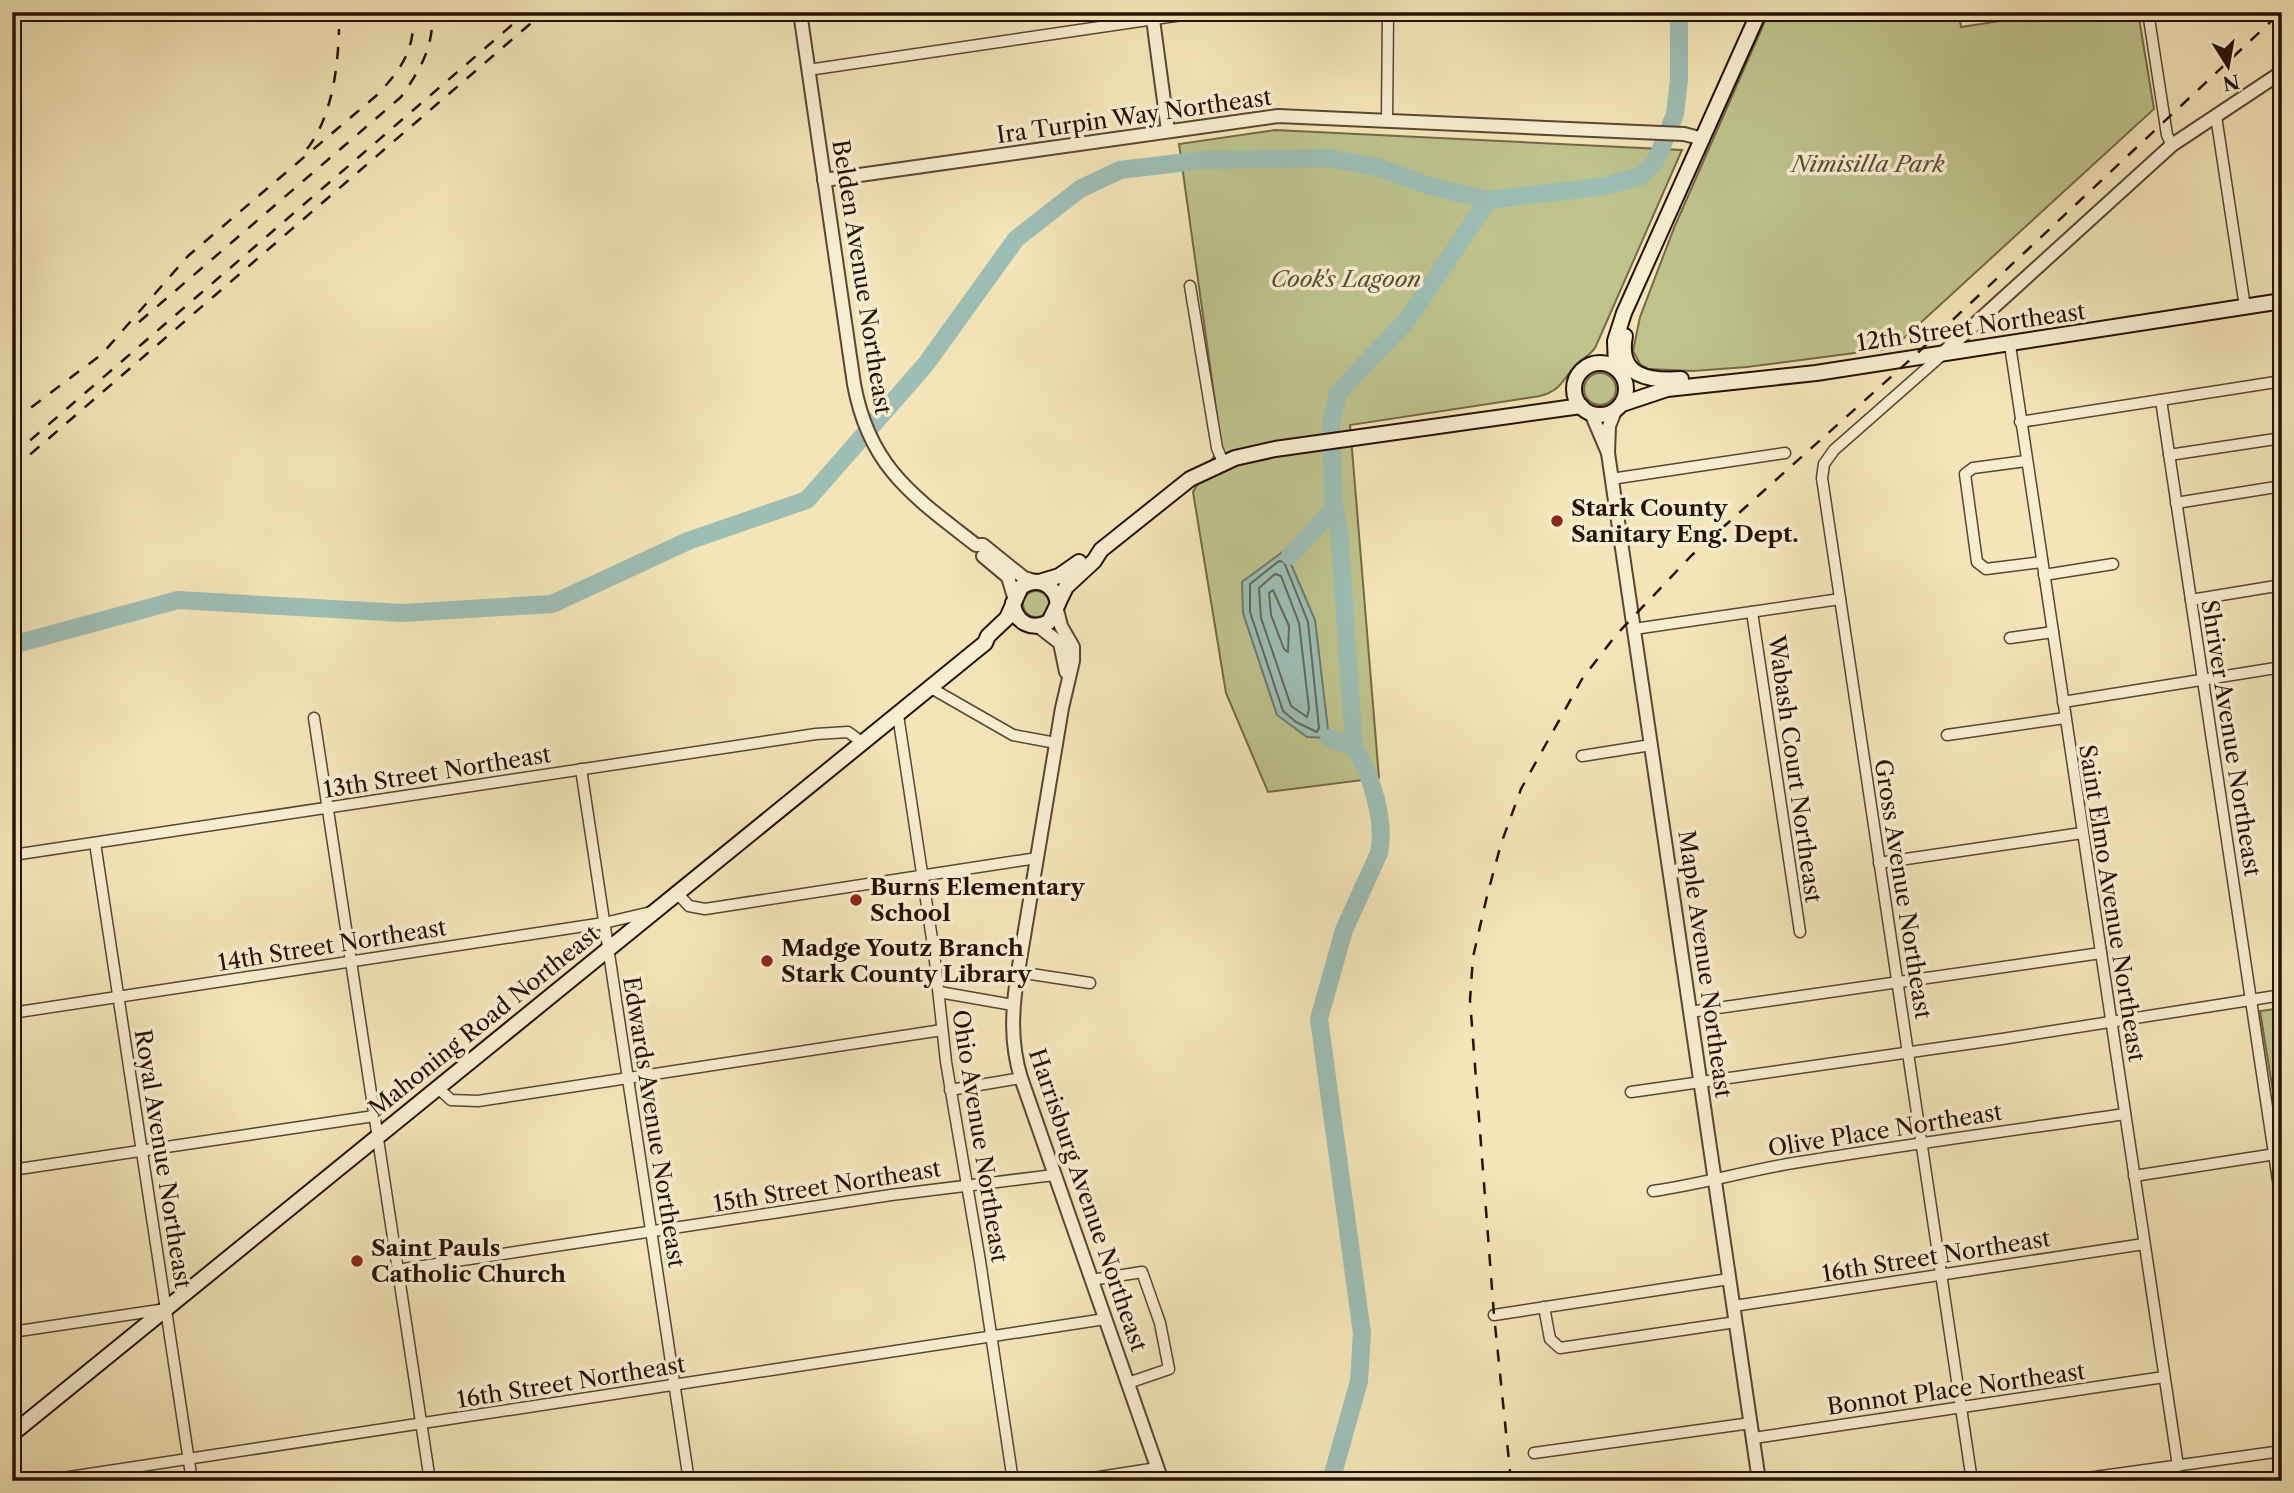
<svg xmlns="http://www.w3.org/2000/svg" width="2294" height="1493" font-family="'Libre Caslon Text',serif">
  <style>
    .green { fill: #bec38c; stroke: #726a48; stroke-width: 2 }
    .water { fill: #9dbeb5; stroke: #6e796e; stroke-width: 2 }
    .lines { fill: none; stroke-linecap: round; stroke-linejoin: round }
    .shore { stroke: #62685c; stroke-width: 2 }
    .river { stroke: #9dbeb5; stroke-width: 18 }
    .minor-casing { stroke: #5a4631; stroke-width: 13 }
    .tertiary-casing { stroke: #5a4631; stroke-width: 16 }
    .secondary-casing { stroke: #271104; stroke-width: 18 }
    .minor { stroke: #f7eed0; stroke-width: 10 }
    .tertiary { stroke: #f7eed0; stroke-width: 12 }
    .secondary { stroke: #f7eed0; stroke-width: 14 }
    .rail { stroke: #271104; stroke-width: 2.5; stroke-dasharray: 12 12; stroke-linecap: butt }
    .poi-dot { fill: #8f2418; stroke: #f7eed0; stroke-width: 2.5 }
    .labels { text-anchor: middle; stroke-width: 7; stroke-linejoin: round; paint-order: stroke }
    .street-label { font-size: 23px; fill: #271104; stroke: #f7eed0 }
    .park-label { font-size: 23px; font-style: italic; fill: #5c4f34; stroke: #f7eed0 }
    .poi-label { font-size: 23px; font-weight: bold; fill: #271104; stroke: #f7eed0; text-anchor: start }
  </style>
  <rect width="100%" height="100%" fill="#f3e5b7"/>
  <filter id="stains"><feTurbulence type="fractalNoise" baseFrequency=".00286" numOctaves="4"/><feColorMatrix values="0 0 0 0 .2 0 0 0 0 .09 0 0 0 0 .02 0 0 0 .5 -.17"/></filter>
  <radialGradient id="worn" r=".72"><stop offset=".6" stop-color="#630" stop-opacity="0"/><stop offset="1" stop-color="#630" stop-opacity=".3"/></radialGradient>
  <!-- green -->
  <g class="green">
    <polygon points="1769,12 1959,12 1961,27 2058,12 2138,12 2154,109 1893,348 1747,367 1693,371 1649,369 1640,364 1633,351 1640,317 1674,228"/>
    <path d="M 1275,130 L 1682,150 L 1596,346 C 1591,356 1582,358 1575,366 C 1562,381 1560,391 1540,396 L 1350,425 L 1379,778 L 1268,792 L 1226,693 L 1193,492 L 1221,444 L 1179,144 Z"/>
    <circle cx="1600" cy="389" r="16"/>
    <circle cx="1036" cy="604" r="13"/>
    <polygon points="2282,1008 2282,1090 2273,1092 2260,1011"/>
  </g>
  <!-- water -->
  <polygon class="water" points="1285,550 1315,620 1329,738 1307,737 1277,715 1243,613 1242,582"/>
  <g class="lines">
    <!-- shore -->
    <g class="shore">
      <polygon points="1279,561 1284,562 1308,622 1319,728 1317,732 1296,722 1283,711 1250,612 1250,584"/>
      <polygon points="1275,574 1281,576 1299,623 1309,709 1307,717 1291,706 1261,618 1259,588"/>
      <polygon points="1273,590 1289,626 1288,652 1284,649 1271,615 1269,593"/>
    </g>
    <!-- river -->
    <g class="river">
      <polyline points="1290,556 1334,508"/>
      <polyline points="12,645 178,600 402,613 552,604 688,541 807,500 926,364 1016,239 1080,189 1120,170 1204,160 1328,158 1377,167 1433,187 1488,200 1606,186 1641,176 1656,161 1675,114 1679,80 1679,12"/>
      <polyline points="1329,738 1354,747"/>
      <path d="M 1331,1481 L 1359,1381 L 1362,1333 L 1319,1019 L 1344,930 L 1379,853 C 1386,821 1371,774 1354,747 L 1339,529 L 1334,508 L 1331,425 L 1338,393 L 1408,319 L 1488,200"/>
    </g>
    <defs>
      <g id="minor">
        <polyline points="2148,12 2167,135 2172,145"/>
        <polyline points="808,70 1202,12"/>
        <polyline points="2216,116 2245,307"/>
        <polyline points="1387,121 1388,12"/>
        <polyline points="1190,286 1217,448 1223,462"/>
        <polyline points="2010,345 2178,1466"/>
        <polyline points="1942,355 1834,450 1824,464 1822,478 1972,1481"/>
        <polyline points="2161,400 2282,1207"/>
        <polyline points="2020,422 2282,381"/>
        <polyline points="2169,455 2282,438"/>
        <polyline points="2026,461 1973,468 1965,474 1977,562 1986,569 2042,562"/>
        <polyline points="1611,479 1785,453"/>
        <polyline points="2176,503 2282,486"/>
        <polyline points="2044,575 2113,564"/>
        <polyline points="2191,600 2282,585"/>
        <polyline points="1752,612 1800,932"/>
        <polyline points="1634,629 1840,599"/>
        <polyline points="2010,638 2053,632"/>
        <polyline points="931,688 1013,735 1056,743"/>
        <polyline points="2063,702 2282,667"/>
        <polyline points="898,715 934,952 946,1062 980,1261 1013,1481"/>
        <polyline points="314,718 430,1481"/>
        <polyline points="1947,735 2065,718"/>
        <polyline points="1582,756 1651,745"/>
        <polyline points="581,769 689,1481"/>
        <polyline points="95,843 192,1481"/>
        <polyline points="13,855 816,734 848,732 863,743"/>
        <polyline points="1879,863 2082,833"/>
        <polyline points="678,894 689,906 705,909 1037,858"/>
        <polyline points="1018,972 1090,983"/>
        <polyline points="939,992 1013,1005"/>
        <polyline points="1690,1012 2101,953"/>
        <polyline points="12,1013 604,923 651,912"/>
        <polyline points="438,1088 451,1100 478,1101 942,1030"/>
        <polyline points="950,1090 1021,1078"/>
        <polyline points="1631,1092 2002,1039 2282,995"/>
        <polyline points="12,1170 374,1116"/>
        <polyline points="2134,1176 2282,1153"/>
        <path d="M 1653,1191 C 1701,1184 1746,1171 1793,1163 C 1903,1145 2014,1130 2125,1114"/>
        <polyline points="397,1270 891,1195 1054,1175"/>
        <polyline points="1091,1280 1142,1272 1160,1323 1169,1369 1128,1383"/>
        <polyline points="1734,1306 2144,1244"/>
        <polyline points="1544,1307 1550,1339 1560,1348 1736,1322"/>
        <polyline points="1494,1315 1729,1279"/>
        <polyline points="12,1332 166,1309"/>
        <polyline points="1754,1438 2164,1377"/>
        <polyline points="1534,1453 1751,1423"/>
        <polyline points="43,1481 1105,1319"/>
        <polyline points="1074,1481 1157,1468"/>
        <polyline points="2066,1481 2282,1451"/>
      </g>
      <g id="tertiary">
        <path d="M 800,12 L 854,384 C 869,467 913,496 976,545 L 983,545 L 1024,578 L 1035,581"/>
        <polyline points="1152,12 1168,131"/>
        <polyline points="824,180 1278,116 1684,134 1703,139"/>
        <polyline points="1942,354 2172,145 2282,72"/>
        <polyline points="1591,413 1608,453 1759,1481"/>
        <polyline points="1608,453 1609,426 1615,411"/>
        <polyline points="983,556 1008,577 1014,597"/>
        <path d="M 1057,610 L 1061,626 L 1073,647 L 1073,661 L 1062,708 L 1018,972 C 1012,1009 1010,1042 1021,1078 L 1162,1481"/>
        <polyline points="1038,626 1060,643 1066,672"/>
      </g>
      <g id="secondary">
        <path d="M 1625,336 C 1617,377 1649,381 1681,379"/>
        <circle cx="1600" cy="389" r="26"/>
        <polyline points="1616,368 1615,341 1624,313 1759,12"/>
        <polyline points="1622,404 1667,389 1816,373 2282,301"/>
        <polyline points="1039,582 1059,576 1079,562"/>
        <path d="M 1013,603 C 1015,623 1032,631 1049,622 L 1066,587 L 1094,561 L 1101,550 L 1190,479 L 1235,458 L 1275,449 L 1581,406"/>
        <path d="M 12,1434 L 985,643 L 988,636 L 1007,618 L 1021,587 C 1038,576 1055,584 1058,604"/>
      </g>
    </defs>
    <!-- minor casing -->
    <use href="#minor" class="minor-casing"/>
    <!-- tertiary casing -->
    <use href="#tertiary" class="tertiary-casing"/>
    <!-- secondary casing -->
    <use href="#secondary" class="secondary-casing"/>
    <!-- minor -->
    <use href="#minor" class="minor"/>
    <!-- tertiary -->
    <use href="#tertiary" class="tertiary"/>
    <!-- secondary -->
    <use href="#secondary" class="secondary"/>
    <!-- rail -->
    <g class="rail">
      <path d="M 307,149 C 332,117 338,68 339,29"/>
      <path d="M 139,322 L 401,97 C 420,70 434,47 432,13"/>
      <path d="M 12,422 L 102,354 L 188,256 L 377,95 C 400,71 415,50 413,16"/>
      <polyline points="12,456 527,12"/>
      <polyline points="12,470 544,12"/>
      <polyline points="1511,1481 1494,1315 1470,1000 1473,957 1487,896 1501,844 1521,789 1582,679 1616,635 1692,555 1911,359 2281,12"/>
    </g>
  </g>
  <!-- markers -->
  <g class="poi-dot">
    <circle cx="1557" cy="521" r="7"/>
    <circle cx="856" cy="900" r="7"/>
    <circle cx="767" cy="961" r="7"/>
    <circle cx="357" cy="1261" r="7"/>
  </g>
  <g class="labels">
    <!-- street labels -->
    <g class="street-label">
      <text transform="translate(1134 116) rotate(-8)" y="8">Ira Turpin Way Northeast</text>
      <text transform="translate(862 277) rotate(81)" y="8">Belden Avenue Northeast</text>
      <text transform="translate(1971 327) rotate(-8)" y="8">12th Street Northeast</text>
      <text transform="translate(2231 738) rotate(81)" y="8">Shriver Avenue Northeast</text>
      <text transform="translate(1795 769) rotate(82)" y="8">Wabash Court Northeast</text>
      <text transform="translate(437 772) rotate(-9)" y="8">13th Street Northeast</text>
      <text transform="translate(1903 889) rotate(81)" y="8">Gross Avenue Northeast</text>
      <text transform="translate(2112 903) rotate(81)" y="8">Saint Elmo Avenue Northeast</text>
      <text transform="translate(332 945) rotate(-9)" y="8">14th Street Northeast</text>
      <text transform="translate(1705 964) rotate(82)" y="8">Maple Avenue Northeast</text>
      <text transform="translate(484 1021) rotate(-39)" y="8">Mahoning Road Northeast</text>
      <text transform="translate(654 1122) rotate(81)" y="8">Edwards Avenue Northeast</text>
      <text transform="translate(1885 1130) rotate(-9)" y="8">Olive Place Northeast</text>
      <text transform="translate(980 1136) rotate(81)" y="8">Ohio Avenue Northeast</text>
      <text transform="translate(163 1159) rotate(81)" y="8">Royal Avenue Northeast</text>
      <text transform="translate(827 1186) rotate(-9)" y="8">15th Street Northeast</text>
      <text transform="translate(1088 1200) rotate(71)" y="8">Harrisburg Avenue Northeast</text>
      <text transform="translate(1936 1256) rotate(-9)" y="8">16th Street Northeast</text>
      <text transform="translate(571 1382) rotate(-9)" y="8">16th Street Northeast</text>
      <text transform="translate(1956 1389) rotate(-8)" y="8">Bonnot Place Northeast</text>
    </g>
    <!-- park labels -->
    <g class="park-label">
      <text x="1868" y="172">Nimisilla Park</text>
      <text x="1346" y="287">Cook's Lagoon</text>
    </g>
    <!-- poi labels -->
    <g class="poi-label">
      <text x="1571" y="516">Stark County<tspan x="1571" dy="26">Sanitary Eng. Dept.</tspan></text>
      <text x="870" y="895">Burns Elementary<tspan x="870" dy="26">School</tspan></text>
      <text x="781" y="956">Madge Youtz Branch<tspan x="781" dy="26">Stark County Library</tspan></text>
      <text x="371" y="1256">Saint Pauls<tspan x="371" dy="26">Catholic Church</tspan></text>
    </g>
  </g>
  <!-- margin -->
  <rect width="2294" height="1493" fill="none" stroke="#f3e5b7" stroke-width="42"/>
  <rect x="14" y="14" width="2266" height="1465" fill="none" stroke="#271104" stroke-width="3.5"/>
  <rect x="21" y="21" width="2252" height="1451" fill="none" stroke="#271104" stroke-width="2"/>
  <!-- north arrow -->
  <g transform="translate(2228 66) rotate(169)" stroke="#f7eed0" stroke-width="5" paint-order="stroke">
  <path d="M0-5L12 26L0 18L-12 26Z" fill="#271104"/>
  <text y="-10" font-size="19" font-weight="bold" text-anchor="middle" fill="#271104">N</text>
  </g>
  <rect width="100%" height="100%" filter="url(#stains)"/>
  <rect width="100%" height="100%" fill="url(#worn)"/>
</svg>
